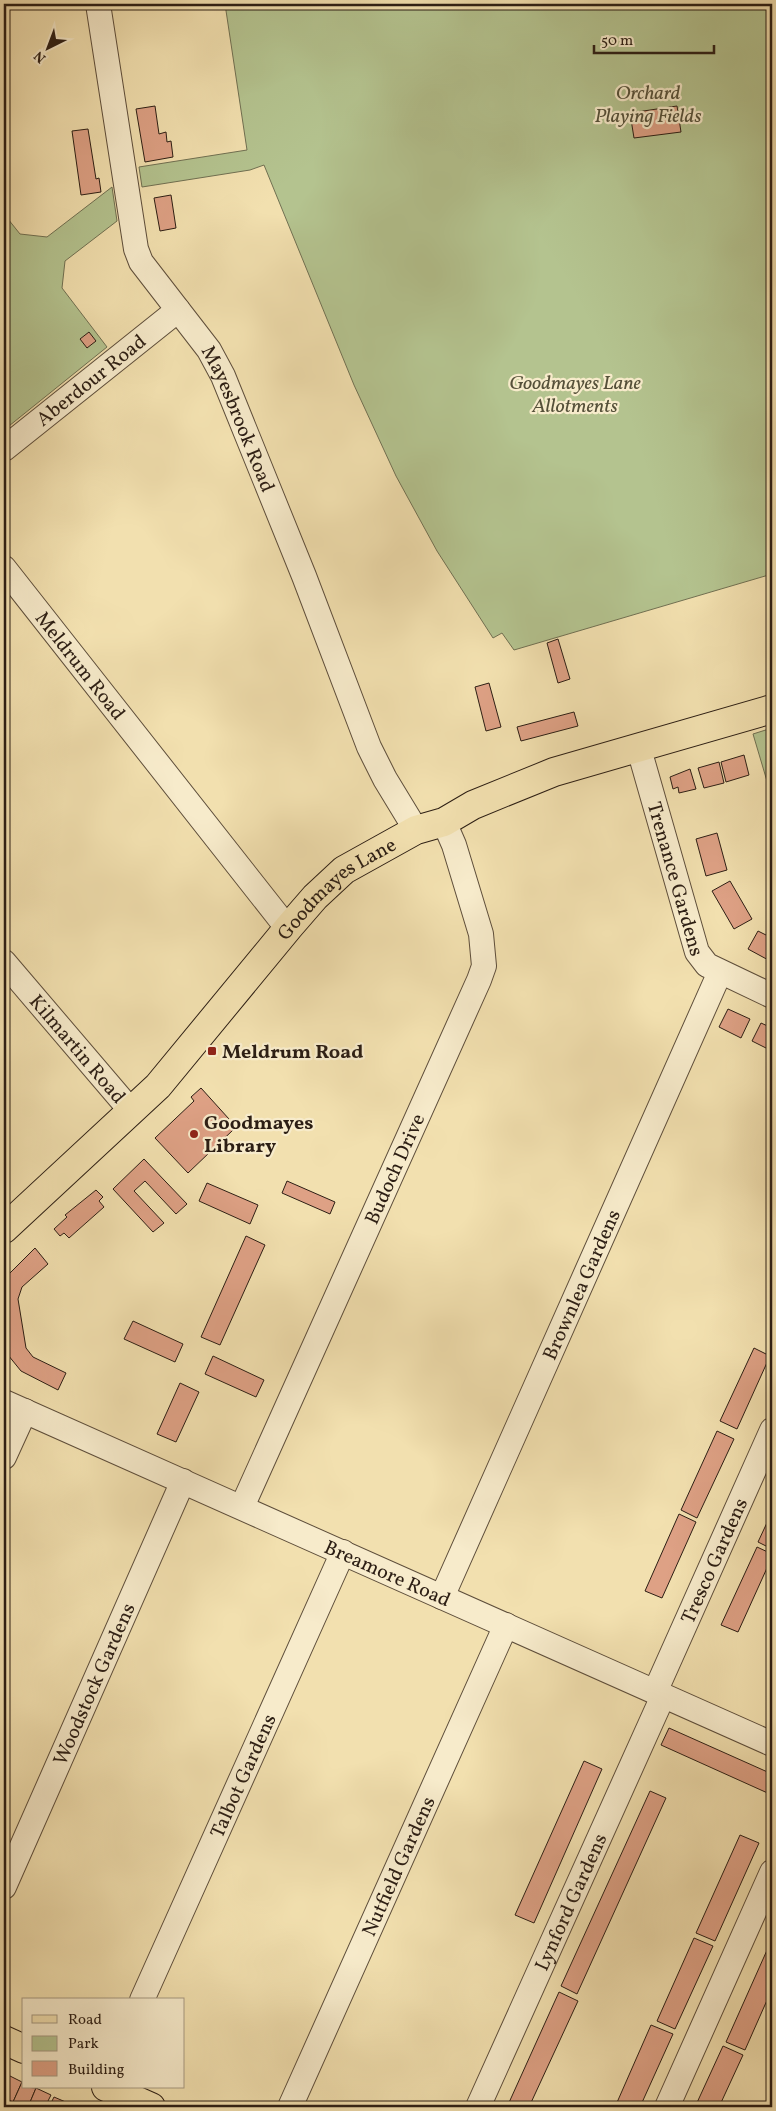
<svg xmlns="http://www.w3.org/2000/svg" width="776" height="2111" font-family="Vollkorn,serif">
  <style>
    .green { fill: #b4c38f; stroke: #707052 }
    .building { fill: #dea185; stroke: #2c1e14 }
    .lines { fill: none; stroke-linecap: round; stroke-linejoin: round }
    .minor-casing { stroke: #5e4e3b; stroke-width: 26 }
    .major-casing { stroke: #2c1e14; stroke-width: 30 }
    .minor { stroke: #f7ebcb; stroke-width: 24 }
    .major { stroke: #f2e0af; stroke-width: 28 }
    .poi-dot { fill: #8f2418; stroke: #f7ebcb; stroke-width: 2 }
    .labels { text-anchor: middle; stroke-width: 4.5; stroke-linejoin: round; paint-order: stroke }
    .park-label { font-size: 20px; font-style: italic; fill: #555039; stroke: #f7ebcb }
    .street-label { font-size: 20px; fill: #2c1e14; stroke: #f7ebcb }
    .poi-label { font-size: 20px; font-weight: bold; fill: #2c1e14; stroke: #f7ebcb; text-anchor: start }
  </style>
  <rect width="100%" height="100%" fill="#f2e0af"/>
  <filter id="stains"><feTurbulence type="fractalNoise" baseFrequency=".004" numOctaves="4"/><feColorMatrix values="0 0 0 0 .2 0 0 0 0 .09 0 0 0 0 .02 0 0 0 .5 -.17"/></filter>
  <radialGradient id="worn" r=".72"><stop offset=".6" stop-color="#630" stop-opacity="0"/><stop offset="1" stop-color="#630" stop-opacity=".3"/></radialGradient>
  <!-- green -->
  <g class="green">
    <polygon points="225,4 772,4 772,574 514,650 502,633 493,638 437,551 396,476 354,385 264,165 250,170 142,187 139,167 247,150"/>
    <polygon points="112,187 117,221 65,261 62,288 107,347 4,430 4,214 20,234 47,237"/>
    <polygon points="772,728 772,798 753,734"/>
  </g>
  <!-- building -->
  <g class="building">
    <polygon points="155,106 159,134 166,132 167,142 171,141 173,157 145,162 136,109"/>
    <polygon points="677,106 681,132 634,138 630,113"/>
    <polygon points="88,129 96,179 99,178 101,192 81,195 72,131"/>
    <polygon points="171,195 176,228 160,231 154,198"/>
    <polygon points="89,332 96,341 87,348 80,339"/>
    <polygon points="558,639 570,679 558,683 547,643"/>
    <polygon points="489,683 501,727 486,731 475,687"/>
    <polygon points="574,712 578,726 521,741 517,727"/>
    <polygon points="744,755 749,775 726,782 721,762"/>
    <polygon points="719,762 724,783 704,788 698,768"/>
    <polygon points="690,769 696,789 679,793 678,787 673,789 670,777"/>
    <polygon points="717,833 727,870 706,876 696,839"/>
    <polygon points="730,881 752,919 734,929 712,891"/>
    <polygon points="758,931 772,938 772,962 748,949"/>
    <polygon points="728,1009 750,1019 741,1038 719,1027"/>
    <polygon points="761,1023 772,1028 772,1051 752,1041"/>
    <polygon points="201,1088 229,1119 226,1122 233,1130 188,1173 155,1138 194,1101 191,1097"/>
    <polygon points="144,1159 187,1204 176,1214 145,1181 134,1191 164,1223 153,1232 113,1189"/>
    <polygon points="287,1181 335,1202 330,1214 282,1193"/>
    <polygon points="207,1183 258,1205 250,1224 199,1201"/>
    <polygon points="96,1190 103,1197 99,1201 104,1207 69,1238 64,1233 60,1236 54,1229 67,1217 65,1215"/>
    <polygon points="246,1236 265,1245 220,1345 201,1337"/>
    <polygon points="35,1248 48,1264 22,1287 18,1299 26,1348 33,1357 66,1373 58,1390 21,1371 8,1355 8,1350 4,1350 4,1336 6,1336 4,1321 4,1279"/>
    <polygon points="133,1321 183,1344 175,1362 124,1339"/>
    <polygon points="754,1348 770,1356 737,1429 720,1421"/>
    <polygon points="213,1356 264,1380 256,1397 205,1374"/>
    <polygon points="180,1383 199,1392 176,1442 157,1434"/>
    <polygon points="717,1431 734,1439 697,1518 681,1510"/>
    <polygon points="772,1512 772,1549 758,1542"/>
    <polygon points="679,1514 696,1522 662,1598 645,1591"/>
    <polygon points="757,1547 772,1554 772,1557 738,1632 721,1625"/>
    <polygon points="669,1728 772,1774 772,1795 661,1745"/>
    <polygon points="584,1761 602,1769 534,1923 515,1915"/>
    <polygon points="650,1791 666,1798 577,1994 561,1986"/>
    <polygon points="740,1835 759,1843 715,1941 696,1933"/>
    <polygon points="694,1938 713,1946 675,2029 657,2021"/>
    <polygon points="772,1939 772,1989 745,2050 726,2042"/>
    <polygon points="559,1992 578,2001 529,2107 507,2107"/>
    <polygon points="651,2025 673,2034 640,2107 615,2107"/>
    <polygon points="723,2046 743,2055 719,2107 695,2107"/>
    <polygon points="8,2075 22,2082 13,2102 4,2098 4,2084"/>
    <polygon points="22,2082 24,2087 36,2088 28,2107 13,2102"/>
    <polygon points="36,2088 51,2095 45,2107 28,2107"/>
    <polygon points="54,2097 68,2103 67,2107 49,2107"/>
  </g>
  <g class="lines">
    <defs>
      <g id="minor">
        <path id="s1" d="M 98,4 L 136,249 L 141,262 L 209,350 L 223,376 L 304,576 L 369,747 L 385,779 L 416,830"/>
        <path id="s2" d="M 4,449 L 178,310"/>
        <path id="s3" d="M 4,568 L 281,920 L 289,927"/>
        <path id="s4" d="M 639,749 L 697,952 L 707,965 L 772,996"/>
        <path id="s5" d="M 4,962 L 132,1112"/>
        <path id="s6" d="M 4,1402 L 772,1744"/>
        <polyline points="4,1457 25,1411"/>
        <path id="s7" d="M 242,1507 L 479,980 L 484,966 L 481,934 L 454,845 L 444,822"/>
        <path id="s8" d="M 442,1597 L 720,972"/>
        <path id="s9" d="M 655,1692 L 772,1430"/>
        <path id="s10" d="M 4,1887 L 183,1481"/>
        <path id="s11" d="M 142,2000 L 343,1552"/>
        <path id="s12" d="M 290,2107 L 506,1625"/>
        <path id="s13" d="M 478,2107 L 663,1696"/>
        <polyline points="667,2107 772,1872"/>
      </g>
      <g id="major">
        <path id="s14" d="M 4,1229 L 158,1086 L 289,927 L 315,897 L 344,870 L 416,830 L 444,822 L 473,805 L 554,772 L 772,709"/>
        <polyline points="4,2040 24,2049"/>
        <polyline points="106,2087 151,2107"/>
      </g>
    </defs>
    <!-- minor casing -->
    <use href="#minor" class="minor-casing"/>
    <!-- major casing -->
    <use href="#major" class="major-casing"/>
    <!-- minor -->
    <use href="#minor" class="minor"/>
    <!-- major -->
    <use href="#major" class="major"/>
  </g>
  <!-- markers -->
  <g class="poi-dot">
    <rect x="207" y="1046" width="10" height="10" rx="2.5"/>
    <circle cx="194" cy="1134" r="5"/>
  </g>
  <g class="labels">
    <!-- park labels -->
    <g class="park-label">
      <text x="648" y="99">Orchard<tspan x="648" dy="23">Playing Fields</tspan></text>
      <text x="575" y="389">Goodmayes Lane<tspan x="575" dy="23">Allotments</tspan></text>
    </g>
    <!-- street labels -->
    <g class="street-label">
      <text dy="7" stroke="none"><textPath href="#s2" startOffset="111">Aberdour Road</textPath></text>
      <text dy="7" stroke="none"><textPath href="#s1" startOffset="448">Mayesbrook Road</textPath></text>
      <text dy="7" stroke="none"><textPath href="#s3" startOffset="124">Meldrum Road</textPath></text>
      <text dy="7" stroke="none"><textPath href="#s4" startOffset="135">Trenance Gardens</textPath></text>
      <text dy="7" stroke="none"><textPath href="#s14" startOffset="478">Goodmayes Lane</textPath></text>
      <text dy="7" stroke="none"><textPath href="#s5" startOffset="114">Kilmartin Road</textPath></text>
      <text dy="7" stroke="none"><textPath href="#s7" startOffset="371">Budoch Drive</textPath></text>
      <text dy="7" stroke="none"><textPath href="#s8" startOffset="342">Brownlea Gardens</textPath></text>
      <text dy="7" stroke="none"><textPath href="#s9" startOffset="144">Tresco Gardens</textPath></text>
      <text dy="7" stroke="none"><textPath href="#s6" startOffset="420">Breamore Road</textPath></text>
      <text dy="7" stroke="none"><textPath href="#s10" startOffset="222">Woodstock Gardens</textPath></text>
      <text dy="7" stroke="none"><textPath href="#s11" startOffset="246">Talbot Gardens</textPath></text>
      <text dy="7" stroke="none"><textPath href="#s12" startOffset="264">Nutfield Gardens</textPath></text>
      <text dy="7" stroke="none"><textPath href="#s13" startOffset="225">Lynford Gardens</textPath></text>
    </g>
    <!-- poi labels -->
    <g class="poi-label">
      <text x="222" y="1058">Meldrum Road</text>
      <text x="204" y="1129">Goodmayes<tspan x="204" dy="23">Library</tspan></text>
    </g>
  </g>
  <!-- margin -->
  <rect width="776" height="2111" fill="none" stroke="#f2e0af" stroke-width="20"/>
  <rect x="5" y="5" width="766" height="2101" fill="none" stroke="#2c1e14" stroke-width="2.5"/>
  <rect x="10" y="10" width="756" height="2091" fill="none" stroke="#2c1e14"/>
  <!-- legend -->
  <rect x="22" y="1998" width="162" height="90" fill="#f7ebcb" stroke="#a69982"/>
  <rect x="32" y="2015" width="25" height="8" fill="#f2e0af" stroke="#a69982"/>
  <text x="68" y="2024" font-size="15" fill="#2c1e14">Road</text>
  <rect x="32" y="2036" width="25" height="15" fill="#b4c38f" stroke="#a69982"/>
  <text x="68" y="2048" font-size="15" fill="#2c1e14">Park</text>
  <rect x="32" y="2061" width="25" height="15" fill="#dea185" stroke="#a69982"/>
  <text x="68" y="2074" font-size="15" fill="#2c1e14">Building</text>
  <!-- north arrow -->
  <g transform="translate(48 48) rotate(222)" stroke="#f7ebcb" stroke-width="4" paint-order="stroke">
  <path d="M0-4L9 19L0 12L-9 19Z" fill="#2c1e14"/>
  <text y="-8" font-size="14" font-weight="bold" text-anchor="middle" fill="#2c1e14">N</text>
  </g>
  <!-- scale -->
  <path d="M594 45v8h120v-8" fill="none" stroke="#2c1e14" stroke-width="2.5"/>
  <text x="601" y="45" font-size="15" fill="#2c1e14" stroke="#f7ebcb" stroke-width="4" paint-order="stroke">50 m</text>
  <rect width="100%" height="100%" filter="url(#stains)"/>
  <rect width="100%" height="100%" fill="url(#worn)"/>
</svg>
